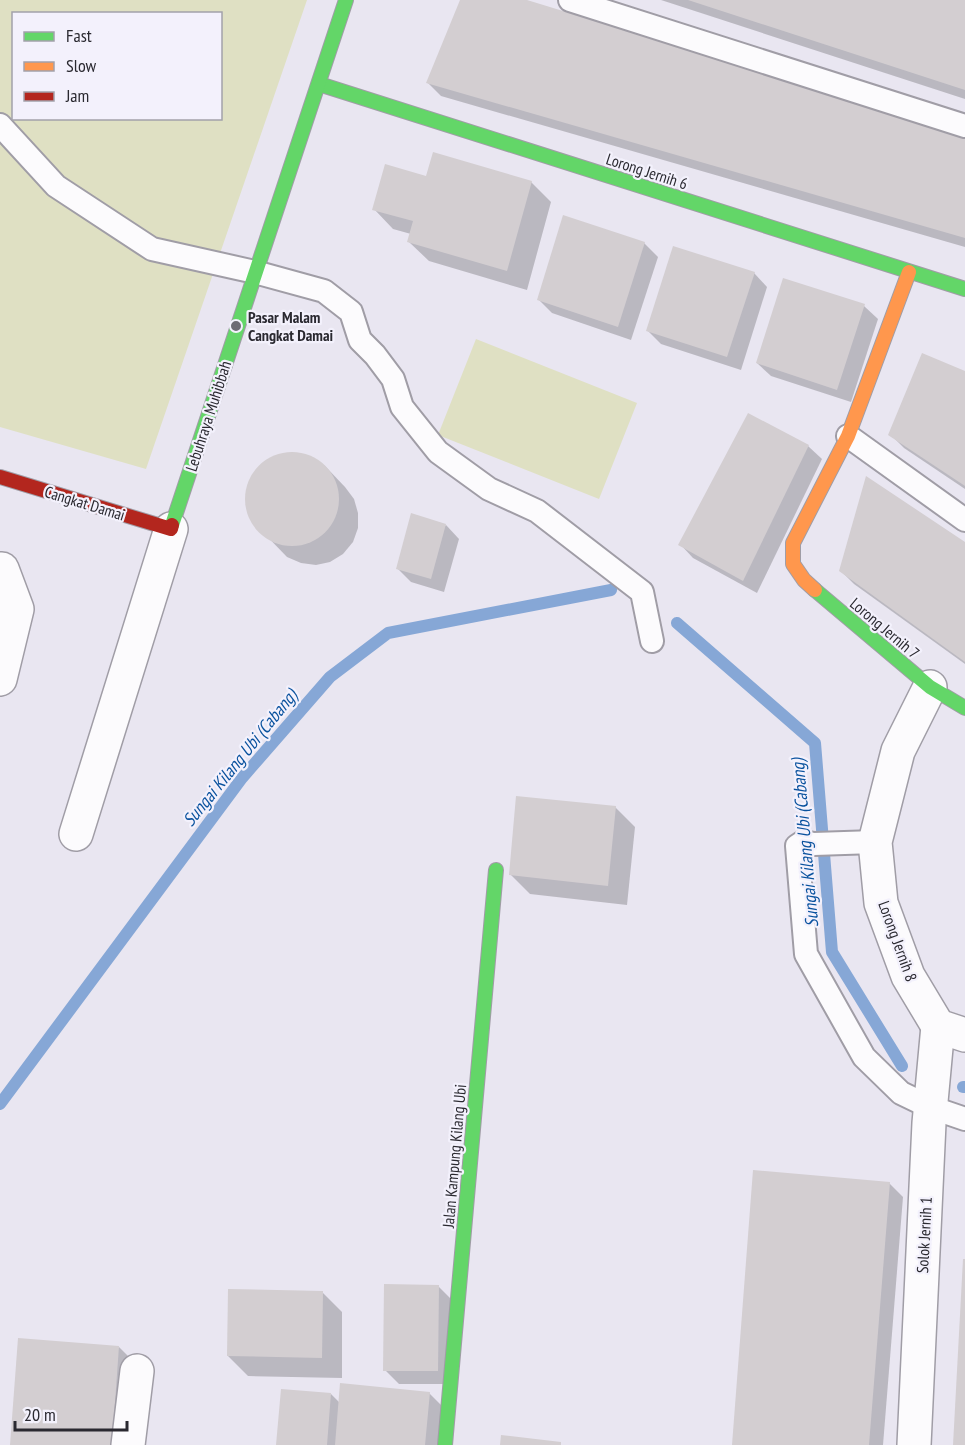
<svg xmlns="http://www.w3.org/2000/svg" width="965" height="1445" font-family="'PT Sans Narrow',sans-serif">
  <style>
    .green { fill: #dfe0c3; fill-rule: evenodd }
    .shadow { fill: #0003 }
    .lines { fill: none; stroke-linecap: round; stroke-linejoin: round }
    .stream { stroke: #86a7d6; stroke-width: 12 }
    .building { fill: #d3ced1 }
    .lane-casing { stroke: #a09da6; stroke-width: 26 }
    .street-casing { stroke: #a09da6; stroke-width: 36 }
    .fast-casing { stroke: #a09da6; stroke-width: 16 }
    .slow-casing { stroke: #a09da6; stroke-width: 16 }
    .jam-casing { stroke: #a09da6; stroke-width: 16 }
    .lane { stroke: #fcfbfd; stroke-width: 22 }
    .street { stroke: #fcfbfd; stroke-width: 33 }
    .fast { stroke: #63d668; stroke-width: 14 }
    .slow { stroke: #ff974d; stroke-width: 14 }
    .jam { stroke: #b3261e; stroke-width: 14 }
    .poi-dot { fill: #6d6b74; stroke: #f3f1fc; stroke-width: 2 }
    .labels { text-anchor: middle; stroke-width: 4.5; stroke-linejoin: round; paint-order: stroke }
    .street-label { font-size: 16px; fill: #2a2930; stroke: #f3f1fc }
    .poi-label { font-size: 16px; font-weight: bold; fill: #2a2930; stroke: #f3f1fc; text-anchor: start }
    .water-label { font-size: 18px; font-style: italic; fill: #0a529e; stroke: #f3f1fc }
  </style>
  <rect width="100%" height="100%" fill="#e9e6f1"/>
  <!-- green -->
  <g class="green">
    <path d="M 0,0 L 307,0 L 146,469 L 0,427 ZM 14,14 L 220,14 L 220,118 L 14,118 Z"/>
    <polygon points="476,339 637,403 599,499 438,435"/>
  </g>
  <!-- shadow -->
  <g class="shadow">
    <polygon points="462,0 522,0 965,135 965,247 441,96 428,83"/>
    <polygon points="661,0 961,0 965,1 965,99"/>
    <polygon points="427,178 531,182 551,202 527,290 429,261 409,242 411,234 393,229 374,209"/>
    <polygon points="644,243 658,257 631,340 552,313 539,300"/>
    <polygon points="754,273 767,287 741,370 661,344 647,330"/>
    <polygon points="864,306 878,319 851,402 771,376 757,363"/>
    <polygon points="965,373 965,489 904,448 890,434"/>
    <polygon points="808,446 822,459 757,593 693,558 680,544"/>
    <polygon points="298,453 312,457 325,466 345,487 354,499 358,513 358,528 353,542 343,554 330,562 316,565 301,563 287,557 256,525 249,512 247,497 250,482 258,469 269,459 283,454"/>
    <polygon points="446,525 459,539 444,592 411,582 398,569"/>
    <polygon points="965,543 965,664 854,584 840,570"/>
    <polygon points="615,807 635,827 627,905 530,894 510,874"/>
    <polygon points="889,1183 903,1197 883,1445 733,1445"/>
    <polygon points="438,1286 452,1300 451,1384 399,1384 385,1370"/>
    <polygon points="322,1292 342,1312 342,1378 248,1376 228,1356"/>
    <polygon points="119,1347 139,1367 133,1445 12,1445"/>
    <polygon points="429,1393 449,1413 446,1445 278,1445 331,1394 340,1403"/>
  </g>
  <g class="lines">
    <!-- stream -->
    <g class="stream">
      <polyline points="677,623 815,743 832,952 902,1066"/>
      <polyline points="963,1087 965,1087"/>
      <polyline points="0,1104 242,778 330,677 388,633 611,590"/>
    </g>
  </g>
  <!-- building -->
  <g class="building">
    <polygon points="460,0 527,0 965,134 965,238 426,83"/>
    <polygon points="688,0 965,0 965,90"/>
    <polygon points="433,152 532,181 507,271 407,242 413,221 372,210 385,164 426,176"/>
    <polygon points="563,215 645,242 618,327 537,300"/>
    <polygon points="673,246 755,272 727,357 646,331"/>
    <polygon points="783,278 865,304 837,390 756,363"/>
    <polygon points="922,353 965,371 965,486 888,435"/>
    <polygon points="748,413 809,445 743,581 678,545"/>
    <circle cx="292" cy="499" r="47"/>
    <polygon points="866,476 965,542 965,662 839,571"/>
    <polygon points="411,513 446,524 431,579 396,569"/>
    <polygon points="516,796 616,806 608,886 509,875"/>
    <polygon points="753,1170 890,1182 869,1445 732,1445"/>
    <polygon points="963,1259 965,1259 965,1445 953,1445"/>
    <polygon points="384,1284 439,1285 438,1371 383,1371"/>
    <polygon points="228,1289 323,1291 322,1358 227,1356"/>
    <polygon points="18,1338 119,1346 112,1445 10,1445"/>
    <polygon points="340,1383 430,1392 425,1445 335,1445"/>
    <polygon points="281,1389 331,1393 327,1445 276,1445"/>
    <polygon points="501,1435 561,1442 561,1445 500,1445"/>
  </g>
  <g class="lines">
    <defs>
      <g id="lane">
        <polyline points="570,0 965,126"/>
        <polyline points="0,125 56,186 152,249 255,272 324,291 351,312 360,340 375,355 393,379 402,407 438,452 489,489 537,511 642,592 652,641"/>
        <polyline points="848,436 965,520"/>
        <polyline points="875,842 814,844 803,842 797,846 806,954 864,1057 901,1093 930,1107 965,1119"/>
      </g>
      <g id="street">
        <polyline points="0,569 2,569 17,609 0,679"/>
        <polyline points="930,687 898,751 875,842 881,903 908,976 938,1026 965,1035"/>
        <polyline points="76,834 171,529"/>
        <polyline points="128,1445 137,1371"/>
        <polyline points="914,1445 929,1123 938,1026"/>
      </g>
      <g id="fast">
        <polyline points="319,84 965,289"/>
        <polyline points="172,525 346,0"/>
        <polyline points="815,590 930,687 965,708"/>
        <polyline points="445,1445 496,870"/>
      </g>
      <polyline id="slow" points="815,590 804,580 793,564 793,543 848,436 909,272"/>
      <polyline id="jam" points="0,477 171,529 172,525"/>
    </defs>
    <!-- lane casing -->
    <use href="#lane" class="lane-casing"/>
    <!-- street casing -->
    <use href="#street" class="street-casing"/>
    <!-- fast casing -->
    <use href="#fast" class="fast-casing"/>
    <!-- slow casing -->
    <use href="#slow" class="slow-casing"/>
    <!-- jam casing -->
    <use href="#jam" class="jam-casing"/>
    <!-- lane -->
    <use href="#lane" class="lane"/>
    <!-- street -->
    <use href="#street" class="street"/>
    <!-- fast -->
    <use href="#fast" class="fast"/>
    <!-- slow -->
    <use href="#slow" class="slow"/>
    <!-- jam -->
    <use href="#jam" class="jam"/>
  </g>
  <!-- markers -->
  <circle class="poi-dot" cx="236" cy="326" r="6"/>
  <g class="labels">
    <!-- street labels -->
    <g class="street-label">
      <text transform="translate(647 171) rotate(18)" y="6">Lorong Jernih 6</text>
      <text transform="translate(208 416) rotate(-72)" y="6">Lebuhraya Muhibbah</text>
      <text transform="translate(85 503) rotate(17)" y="6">Cangkat Damai</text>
      <text transform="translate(885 628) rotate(40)" y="6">Lorong Jernih 7</text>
      <text transform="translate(898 941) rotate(70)" y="6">Lorong Jernih 8</text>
      <text transform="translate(454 1156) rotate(-85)" y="6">Jalan Kampung Kilang Ubi</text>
      <text transform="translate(924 1235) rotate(-87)" y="6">Solok Jernih 1</text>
    </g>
    <!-- poi labels -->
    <g class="poi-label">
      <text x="248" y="323">Pasar Malam<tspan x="248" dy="18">Cangkat Damai</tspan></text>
    </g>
    <!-- water labels -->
    <g class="water-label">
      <text transform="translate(240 758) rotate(-51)" y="6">Sungai Kilang Ubi (Cabang)</text>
      <text transform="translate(805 843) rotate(-95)" y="6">Sungai Kilang Ubi (Cabang)</text>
    </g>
  </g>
  <!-- legend -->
  <rect x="12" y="12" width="210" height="108" fill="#f3f1fc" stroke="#a3a1aa" stroke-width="1.5"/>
  <rect x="24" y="32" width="30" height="9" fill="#63d668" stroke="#a3a1aa" stroke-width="1.5"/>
  <text x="66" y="42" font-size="18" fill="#2a2930">Fast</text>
  <rect x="24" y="62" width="30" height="9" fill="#ff974d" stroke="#a3a1aa" stroke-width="1.5"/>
  <text x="66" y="72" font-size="18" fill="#2a2930">Slow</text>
  <rect x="24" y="92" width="30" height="9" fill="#b3261e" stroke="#a3a1aa" stroke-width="1.5"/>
  <text x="66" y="102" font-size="18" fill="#2a2930">Jam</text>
  <!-- scale -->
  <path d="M15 1421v9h112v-9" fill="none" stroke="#2a2930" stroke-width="3"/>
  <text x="24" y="1421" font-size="18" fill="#2a2930" stroke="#f3f1fc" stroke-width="4.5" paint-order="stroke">20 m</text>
</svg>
